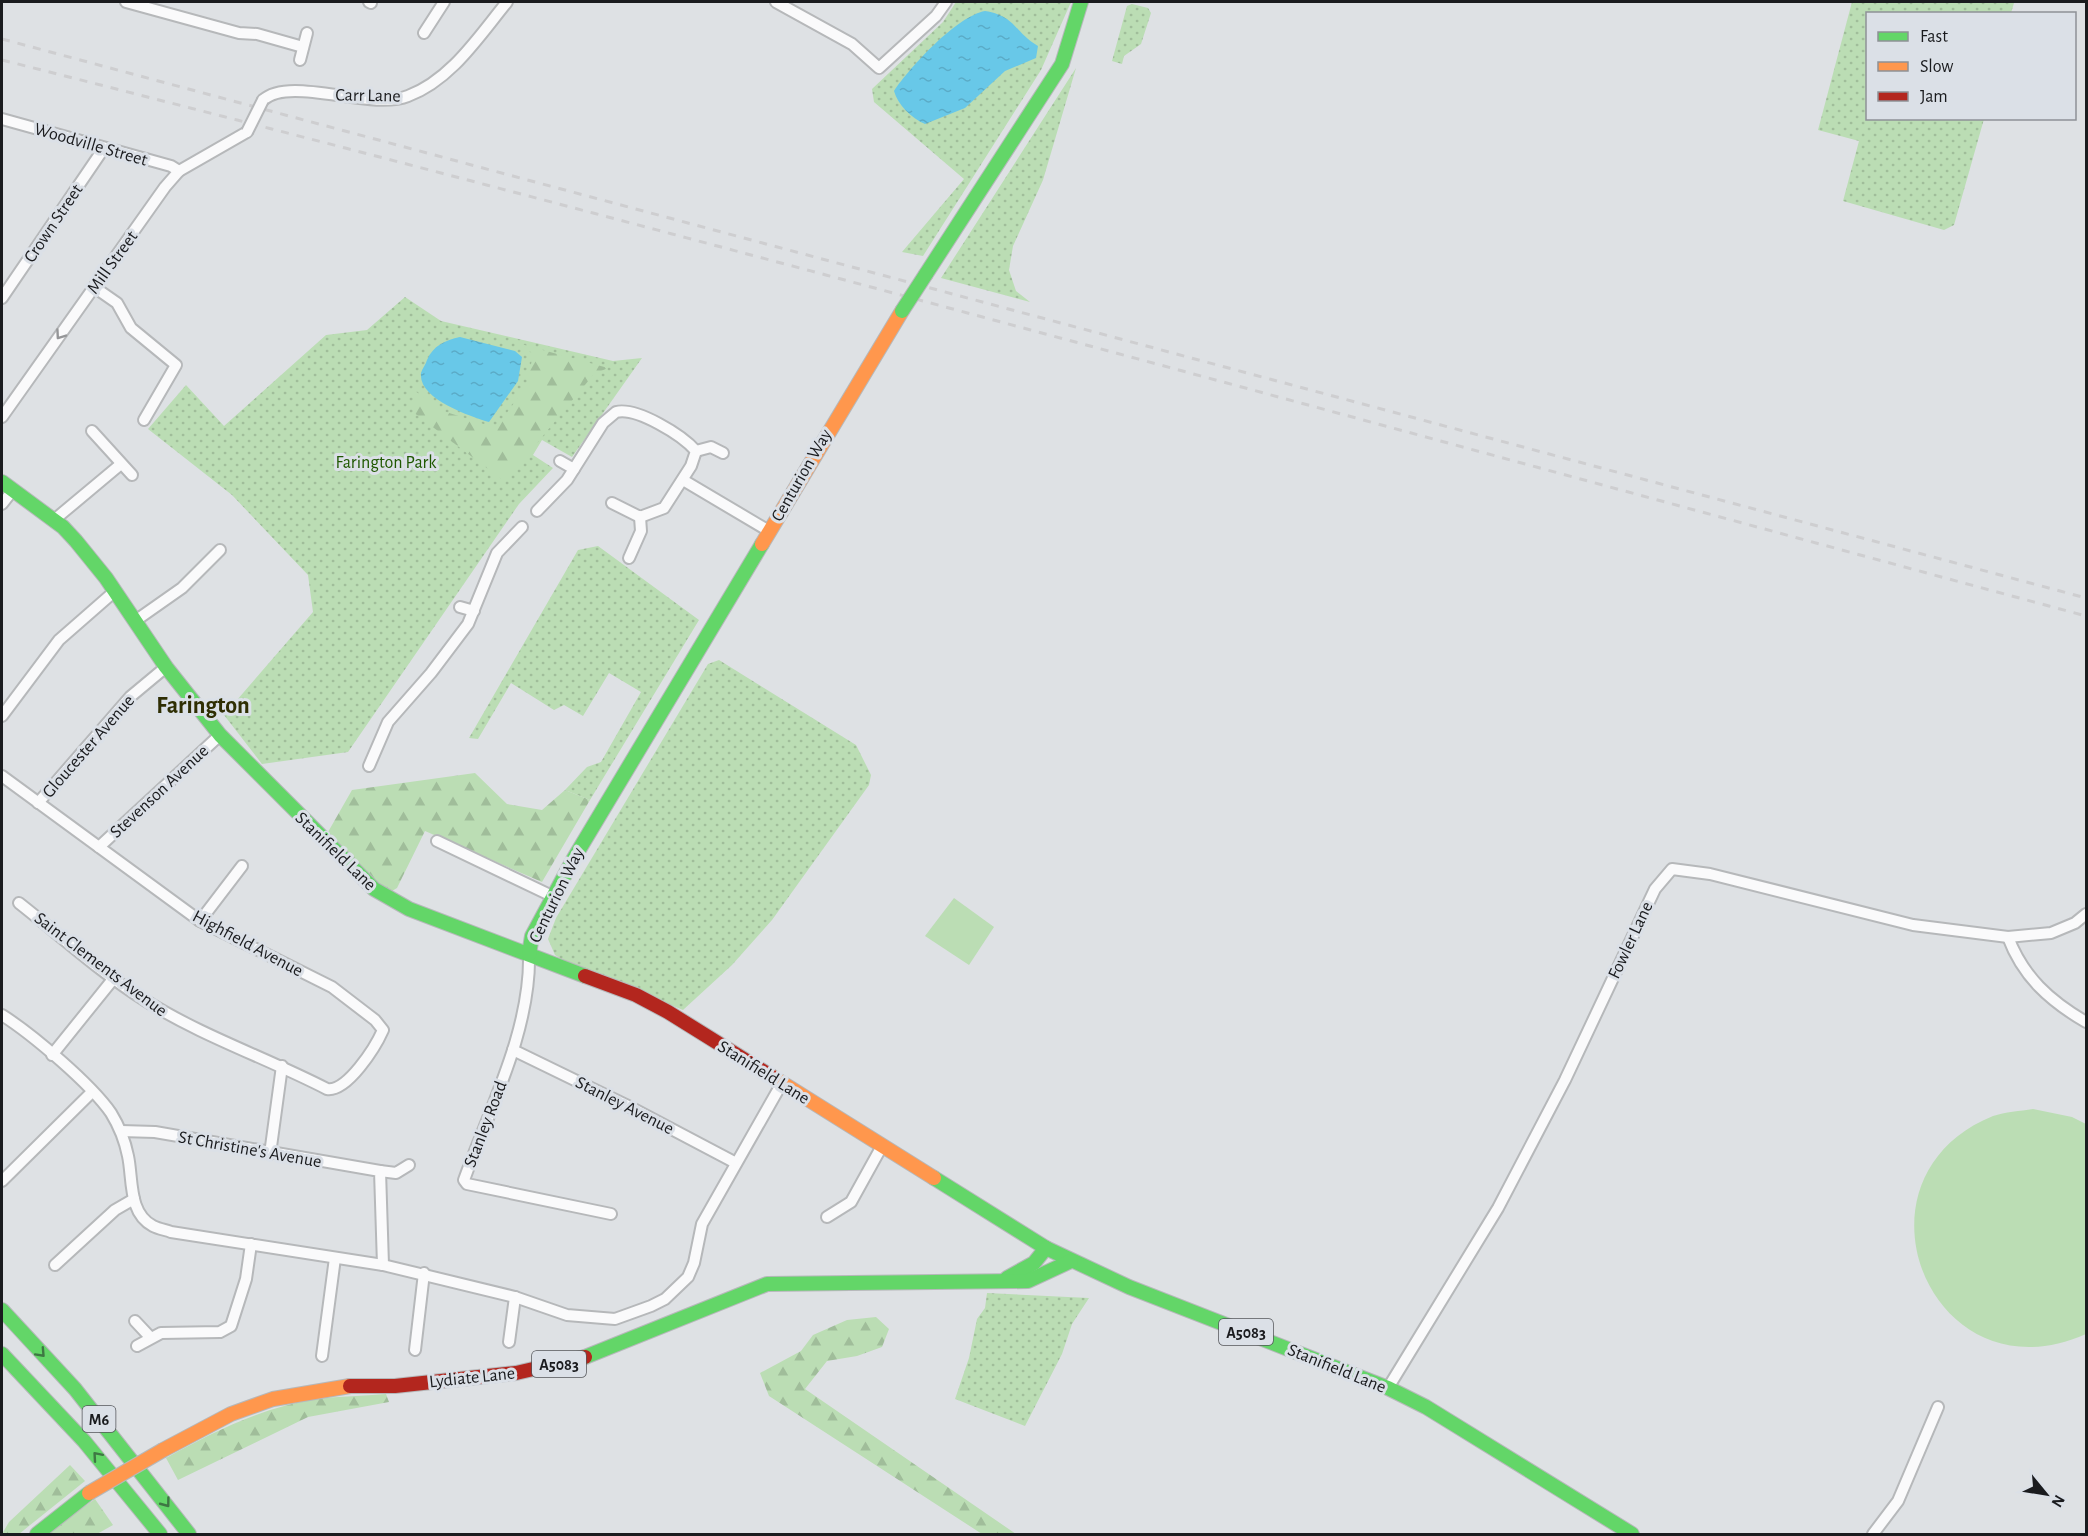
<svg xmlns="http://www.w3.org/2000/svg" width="2088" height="1536" font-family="'Alegreya Sans',sans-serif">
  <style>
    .green { fill: url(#green-dots) }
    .forest { fill: url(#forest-firs) }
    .pitch { fill: #bbddb4 }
    .water { fill: url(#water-ripples) }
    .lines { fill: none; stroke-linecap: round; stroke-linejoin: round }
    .street-casing { stroke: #b6b8ba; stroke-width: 14 }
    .fast-casing { stroke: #b6b8ba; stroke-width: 16 }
    .slow-casing { stroke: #b6b8ba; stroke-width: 16 }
    .jam-casing { stroke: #b6b8ba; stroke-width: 16 }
    .street { stroke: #fafafb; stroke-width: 10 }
    .fast { stroke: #63d668; stroke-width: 14 }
    .slow { stroke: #ff974d; stroke-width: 14 }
    .jam { stroke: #b3261e; stroke-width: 14 }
    .rail { stroke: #ceced0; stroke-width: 3; stroke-dasharray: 8 8; stroke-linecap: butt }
    .street-bridge-casing { stroke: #b6b8ba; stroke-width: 14; stroke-linecap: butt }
    .fast-bridge-casing { stroke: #b6b8ba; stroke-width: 16; stroke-linecap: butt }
    .slow-bridge-casing { stroke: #b6b8ba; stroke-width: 16; stroke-linecap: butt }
    .street-bridge { stroke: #fafafb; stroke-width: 10 }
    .fast-bridge { stroke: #63d668; stroke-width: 14 }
    .slow-bridge { stroke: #ff974d; stroke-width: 14 }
    .oneway { stroke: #959698 }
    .oneway2 { stroke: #3e7843 }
    .labels { text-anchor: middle; stroke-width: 6; stroke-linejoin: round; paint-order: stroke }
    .shield { fill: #dbe0e7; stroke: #54565a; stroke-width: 1.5 }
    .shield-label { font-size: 16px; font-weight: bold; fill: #1a1b1e }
    .street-label { font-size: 18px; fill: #1a1b1e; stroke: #dbe0e7 }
    .park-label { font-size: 18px; fill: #1f5800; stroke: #dbe0e7 }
    .district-label { font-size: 24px; font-weight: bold; fill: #2f2e03; stroke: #dbe0e7 }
  </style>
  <defs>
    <pattern id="green-dots" width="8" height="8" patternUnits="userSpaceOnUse" patternTransform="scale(1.5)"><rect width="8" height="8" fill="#bbddb4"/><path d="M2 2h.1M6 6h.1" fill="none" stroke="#a0bd9a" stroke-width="1.8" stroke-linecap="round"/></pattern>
    <pattern id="forest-firs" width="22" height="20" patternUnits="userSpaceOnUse" patternTransform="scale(1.5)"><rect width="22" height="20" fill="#bbddb4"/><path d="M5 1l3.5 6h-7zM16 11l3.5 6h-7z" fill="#a0bd9a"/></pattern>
    <pattern id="water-ripples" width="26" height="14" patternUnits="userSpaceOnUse" patternTransform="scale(1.5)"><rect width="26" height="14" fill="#68c8e8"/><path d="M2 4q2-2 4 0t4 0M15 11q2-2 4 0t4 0" fill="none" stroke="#5aabc7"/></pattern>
  </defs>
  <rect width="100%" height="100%" fill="#dee1e4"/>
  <!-- green -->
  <g class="green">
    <polygon points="956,2 1071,2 1041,70 923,256 902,252 964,179 874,102 872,89 943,22"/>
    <polygon points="1852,2 2014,3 2011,13 1868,14 1868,118 1984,119 1954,225 1944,230 1843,201 1859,141 1818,130"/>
    <polygon points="1132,4 1148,8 1151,13 1141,44 1124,56 1122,64 1112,61 1127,6"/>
    <polygon points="1076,68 1043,180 1013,246 1009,270 1016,291 1030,302 941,278"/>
    <polygon points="405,297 441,321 613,361 642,358 572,457 542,440 533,455 553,468 519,504 348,752 262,764 224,715 313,612 308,575 232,495 148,429 186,385 224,426 326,335 367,330"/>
    <polygon points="598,546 699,620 590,800 565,790 587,767 601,762 641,692 609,673 583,716 564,705 554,710 511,683 478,739 469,738 578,550"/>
    <polygon points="719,660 856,745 871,775 869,785 772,920 732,965 683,1010 564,961 555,955 548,939 556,918 708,664"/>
    <polygon points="987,1293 1089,1298 1072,1324 1062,1354 1025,1426 955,1399 969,1358 977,1319 985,1308"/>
  </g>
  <!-- forest -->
  <g class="forest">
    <polygon points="521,344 608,368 594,374 505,482 413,412 415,391 443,411 496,428 527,385 533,354"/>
    <polygon points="475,773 507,804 542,810 565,790 590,800 542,882 425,831 397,888 387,894 352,860 328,832 352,790"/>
    <polygon points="876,1317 889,1329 882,1347 857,1356 827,1361 805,1389 1016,1534 982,1534 769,1396 760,1373 801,1351 813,1335 847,1320"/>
    <path d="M 386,1394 L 389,1402 L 308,1417 L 178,1480 L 166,1458 C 213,1432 263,1407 317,1399 C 340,1396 363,1396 386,1394 Z"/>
    <polygon points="70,1465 85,1481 19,1534 2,1534 9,1522"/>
    <polygon points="95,1499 113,1525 97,1534 46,1534"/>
  </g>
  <!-- pitch -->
  <g class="pitch">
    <polygon points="954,898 994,927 969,965 925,936"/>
    <path d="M 2033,1109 L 2072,1117 L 2086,1124 L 2086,1334 C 1931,1403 1840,1178 1993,1116 C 2005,1112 2020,1111 2033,1109 Z"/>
  </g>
  <!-- water -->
  <g class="water">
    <path d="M 985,11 C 1016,16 1014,32 1038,46 L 1036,58 L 1005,71 L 965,108 L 925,124 C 911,118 898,105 894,91 C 910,67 957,16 985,11 Z"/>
    <path d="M 460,337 L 515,351 L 522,357 L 518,381 L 489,422 C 470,416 418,399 421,373 C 422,369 426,364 427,360 C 433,346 445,340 460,337 Z"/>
  </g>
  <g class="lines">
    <defs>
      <g id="street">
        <polyline points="126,2 239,33 257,34 303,47"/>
        <polyline points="369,2 371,3"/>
        <polyline points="776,2 852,44 879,68 936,16 946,2"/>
        <polyline points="424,33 444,2"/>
        <polyline points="300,60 307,33"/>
        <path d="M 263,100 C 290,75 371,111 408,96 C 451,80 479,36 507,2"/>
        <polyline points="2,119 171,166 179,171"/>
        <polyline points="94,287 117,303 131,328 176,365 144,420"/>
        <polyline points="2,298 104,148"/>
        <polyline points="2,417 165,187 179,171 247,132"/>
        <polyline points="92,431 132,475"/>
        <polyline points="696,451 711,447 723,453"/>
        <polyline points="560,461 574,469"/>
        <polyline points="683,480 769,531"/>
        <polyline points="2,504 13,490"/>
        <path d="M 537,511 L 567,480 L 603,423 L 616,412 C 637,407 682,435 696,451 L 691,466 L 664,508 L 640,517 L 612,503"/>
        <polyline points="54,520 121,464"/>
        <polyline points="629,558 641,531 640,517"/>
        <polyline points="460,607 474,611"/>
        <polyline points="135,621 182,588 220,550"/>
        <polyline points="2,716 59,640 115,591"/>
        <polyline points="369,766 388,722 431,673 468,624 497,553 522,527"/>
        <path d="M 2,776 L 200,921 L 332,987 L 375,1020 L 383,1030 C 375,1048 347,1092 327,1089 C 267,1058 204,1037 146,1001 C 101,973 61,936 19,903"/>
        <polyline points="38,803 130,697 166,667"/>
        <polyline points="437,841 552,896"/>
        <polyline points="99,847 220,735"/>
        <polyline points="200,921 242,866"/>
        <path d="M 2008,937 C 2023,977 2050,1001 2086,1022"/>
        <path d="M 529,954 C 531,1030 489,1110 464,1180 L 467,1184 L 611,1214"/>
        <path d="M 2,1015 C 32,1034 91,1084 111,1113 C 119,1126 125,1141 128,1156 C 133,1179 128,1213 153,1226 C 159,1229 166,1230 171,1232 L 383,1265 L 515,1297 L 567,1315 L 615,1319 L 651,1306 L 665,1299 L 688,1277 L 694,1263 L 702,1224 L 782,1083"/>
        <polyline points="513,1050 626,1105 736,1163"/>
        <polyline points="52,1055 114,978"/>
        <polyline points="121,1131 155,1132 380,1171 383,1265"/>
        <polyline points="270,1154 282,1066"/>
        <polyline points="380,1171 396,1173 409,1165"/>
        <polyline points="2,1181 92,1092"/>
        <polyline points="827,1217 851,1202 882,1146"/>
        <polyline points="55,1265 115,1210 134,1199"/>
        <polyline points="135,1321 150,1337"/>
        <polyline points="509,1342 515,1297"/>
        <polyline points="137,1346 161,1333 220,1332 231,1326 246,1279 251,1244"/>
        <polyline points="415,1350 424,1273"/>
        <polyline points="322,1356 335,1258"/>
        <polyline points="1388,1388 1498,1208 1565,1080 1655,889 1672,869 1710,874 1913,925 2008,937 2051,933 2075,923 2086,914"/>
        <polyline points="1873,1534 1898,1501 1938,1407"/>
      </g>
      <g id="fast">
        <polyline points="926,274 1062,64 1081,2"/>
        <polyline points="2,482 63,527 76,541 106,578 166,667 220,735 374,889 409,909 585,976"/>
        <polyline points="529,954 532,936 574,858 762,544"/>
        <polyline points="934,1178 1046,1248"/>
        <polyline points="1007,1278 1034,1263 1046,1248 1129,1287 1388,1388 1426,1407 1632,1534"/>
        <polyline points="2,1310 75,1389 189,1534"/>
        <polyline points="2,1354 84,1441 160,1534"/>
        <polyline points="585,1357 767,1284 1028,1281 1071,1261"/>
        <polyline points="37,1534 89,1493"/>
      </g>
      <g id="slow">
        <polyline points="762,544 902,311"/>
        <polyline points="771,1076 934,1178"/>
        <polyline points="163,1450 231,1414 273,1399 350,1386"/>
      </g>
      <g id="jam">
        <polyline points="585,976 636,995 668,1012 771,1076"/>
        <polyline points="350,1386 395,1386 516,1373 585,1357"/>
      </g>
    </defs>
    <!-- street casing -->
    <use href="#street" class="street-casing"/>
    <!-- fast casing -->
    <use href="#fast" class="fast-casing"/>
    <!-- slow casing -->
    <use href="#slow" class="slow-casing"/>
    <!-- jam casing -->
    <use href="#jam" class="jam-casing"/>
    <!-- street -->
    <use href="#street" class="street"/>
    <!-- fast -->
    <use href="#fast" class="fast"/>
    <!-- slow -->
    <use href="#slow" class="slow"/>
    <!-- jam -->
    <use href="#jam" class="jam"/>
    <!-- rail -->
    <g class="rail">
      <polyline points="2,39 2086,598"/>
      <path d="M 2,60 C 699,236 1392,429 2086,616"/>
    </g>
    <defs>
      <polyline id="street-bridge" points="247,132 263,100"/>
      <polyline id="fast-bridge" points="902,311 926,274"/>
      <polyline id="slow-bridge" points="89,1493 163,1450"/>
    </defs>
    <!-- street-bridge casing -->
    <use href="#street-bridge" class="street-bridge-casing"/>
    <!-- fast-bridge casing -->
    <use href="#fast-bridge" class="fast-bridge-casing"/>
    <!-- slow-bridge casing -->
    <use href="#slow-bridge" class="slow-bridge-casing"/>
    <!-- street-bridge -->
    <use href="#street-bridge" class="street-bridge"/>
    <!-- fast-bridge -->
    <use href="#fast-bridge" class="fast-bridge"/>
    <!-- slow-bridge -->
    <use href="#slow-bridge" class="slow-bridge"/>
  </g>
  <!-- one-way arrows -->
  <defs><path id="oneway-chevron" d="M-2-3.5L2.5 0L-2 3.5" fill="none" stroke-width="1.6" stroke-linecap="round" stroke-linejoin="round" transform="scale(1.5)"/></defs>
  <use class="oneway" href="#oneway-chevron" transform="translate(60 335) rotate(125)"/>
  <g class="oneway2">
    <use href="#oneway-chevron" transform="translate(41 1353) rotate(47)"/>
    <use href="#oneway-chevron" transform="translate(97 1456) rotate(-131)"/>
    <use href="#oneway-chevron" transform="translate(166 1503) rotate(53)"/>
  </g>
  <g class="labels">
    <!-- shield labels -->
    <g class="shield">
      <rect x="1219" y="1319" width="54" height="26" rx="4.5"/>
      <rect x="532" y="1351" width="54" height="26" rx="4.5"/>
      <rect x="82.5" y="1406" width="33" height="26" rx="4.5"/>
    </g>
    <g class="shield-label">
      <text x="1246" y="1338">A5083</text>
      <text x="559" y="1370">A5083</text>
      <text x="99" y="1425">M6</text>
    </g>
    <!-- street labels -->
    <g class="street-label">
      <text transform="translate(368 95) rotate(1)" y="6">Carr Lane</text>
      <text transform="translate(91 144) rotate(16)" y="6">Woodville Street</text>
      <text transform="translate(53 223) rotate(-56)" y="6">Crown Street</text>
      <text transform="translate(112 262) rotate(-54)" y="6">Mill Street</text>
      <text transform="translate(801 475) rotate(-60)" y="6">Centurion Way</text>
      <text transform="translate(88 746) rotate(-49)" y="6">Gloucester Avenue</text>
      <text transform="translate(159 791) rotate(-43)" y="6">Stevenson Avenue</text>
      <text transform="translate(336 851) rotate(44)" y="6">Stanifield Lane</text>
      <text transform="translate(556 895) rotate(-64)" y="6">Centurion Way</text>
      <text transform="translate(1630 940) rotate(-65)" y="6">Fowler Lane</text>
      <text transform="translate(248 943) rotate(28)" y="6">Highfield Avenue</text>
      <text transform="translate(101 964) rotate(37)" y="6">Saint Clements Avenue</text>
      <text transform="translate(764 1072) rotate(32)" y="6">Stanifield Lane</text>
      <text transform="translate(625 1105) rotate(27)" y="6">Stanley Avenue</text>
      <text transform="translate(485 1124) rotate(-69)" y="6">Stanley Road</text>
      <text transform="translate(250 1149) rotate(10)" y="6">St Christine's Avenue</text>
      <text transform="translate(1337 1368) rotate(22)" y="6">Stanifield Lane</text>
      <text transform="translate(472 1377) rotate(-6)" y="6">Lydiate Lane</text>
    </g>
    <!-- park labels -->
    <g class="park-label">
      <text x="386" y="468">Farington Park</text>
    </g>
    <!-- district labels -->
    <g class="district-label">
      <text x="203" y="713">Farington</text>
    </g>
  </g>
  <!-- border -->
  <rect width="2088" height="1536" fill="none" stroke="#1a1b1e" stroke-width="6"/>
  <!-- legend -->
  <rect x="1866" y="12" width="210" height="108" fill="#dbe0e7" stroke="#8e9197" stroke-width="1.5"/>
  <rect x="1878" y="32" width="30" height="9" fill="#63d668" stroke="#8e9197" stroke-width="1.5"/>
  <text x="1920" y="42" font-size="18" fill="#1a1b1e">Fast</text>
  <rect x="1878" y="62" width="30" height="9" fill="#ff974d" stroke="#8e9197" stroke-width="1.5"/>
  <text x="1920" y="72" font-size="18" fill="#1a1b1e">Slow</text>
  <rect x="1878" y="92" width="30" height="9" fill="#b3261e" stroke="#8e9197" stroke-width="1.5"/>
  <text x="1920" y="102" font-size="18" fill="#1a1b1e">Jam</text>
  <!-- north arrow -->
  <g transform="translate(2046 1494) rotate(120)" stroke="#dbe0e7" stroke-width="4.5" paint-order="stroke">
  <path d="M0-4.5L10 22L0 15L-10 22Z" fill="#1a1b1e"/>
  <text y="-9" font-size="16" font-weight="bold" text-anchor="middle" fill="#1a1b1e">N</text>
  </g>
</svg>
